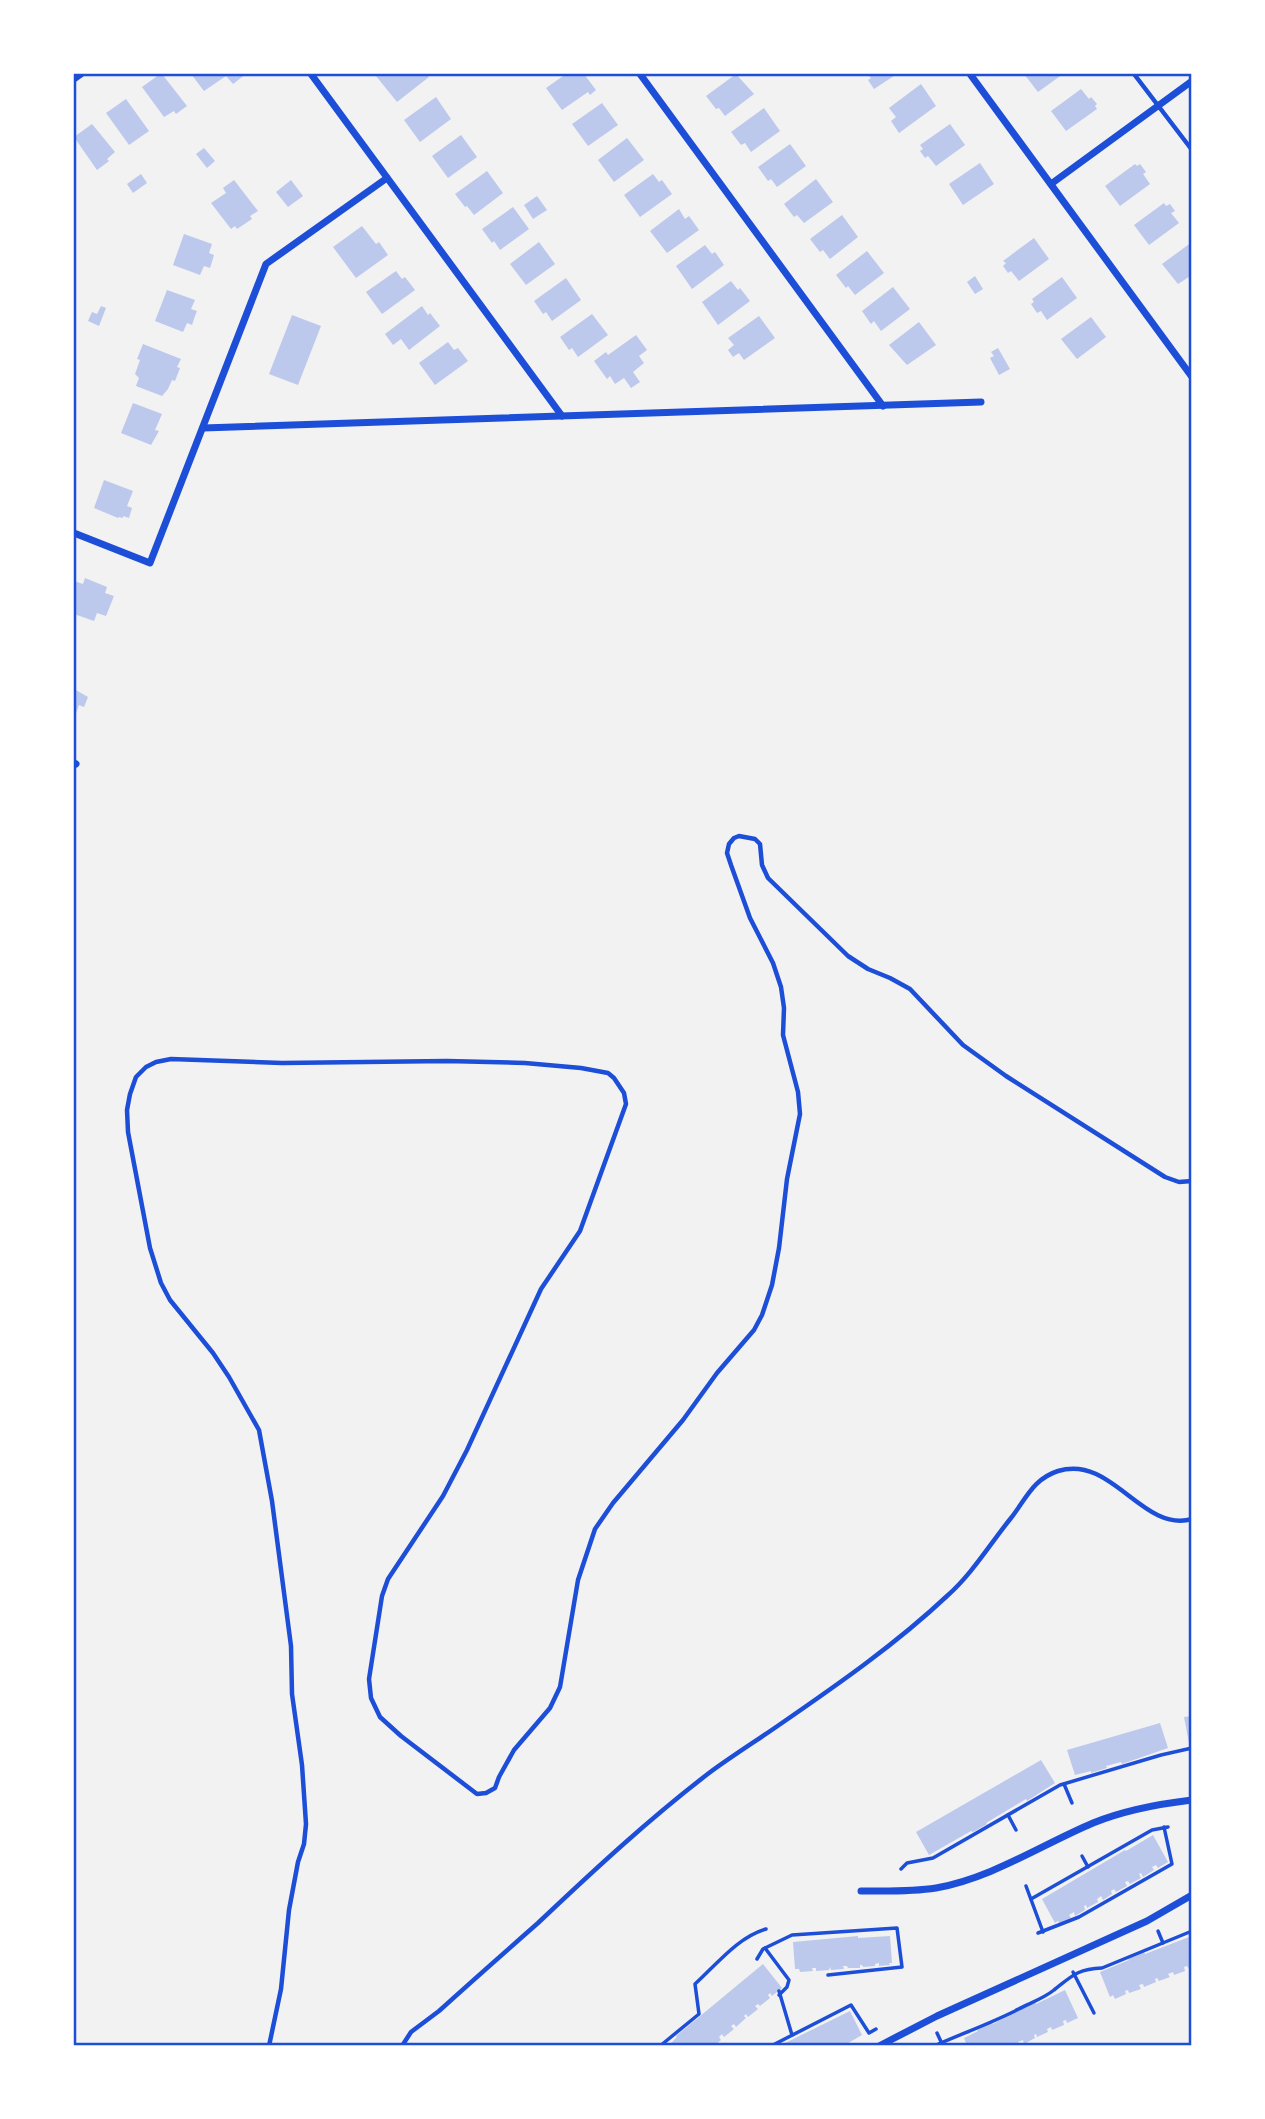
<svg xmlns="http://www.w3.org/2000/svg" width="1265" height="2119" font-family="'Sofia Sans Condensed',sans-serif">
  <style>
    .building { fill: #bdc9ec }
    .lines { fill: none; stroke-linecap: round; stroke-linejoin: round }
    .path { stroke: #1d4ed8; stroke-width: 3.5 }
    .service { stroke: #1d4ed8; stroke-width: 4.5 }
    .minor { stroke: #1d4ed8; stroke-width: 7 }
    .neatline { fill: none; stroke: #1d4ed8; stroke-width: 2.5 }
  </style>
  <rect width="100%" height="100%" fill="#f2f2f2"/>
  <!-- building -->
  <g class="building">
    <polygon points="160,74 162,74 187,106 176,114 174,111 164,117 142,87"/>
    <polygon points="191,74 246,74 233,84 226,76 204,91"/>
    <polygon points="379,74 384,74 386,76 390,74 426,74 429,77 397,102 376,76"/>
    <polygon points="566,74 580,74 582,76 584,74 596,90 590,95 588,92 562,110 546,88"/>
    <polygon points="736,74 754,94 725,116 719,108 716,109 706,96"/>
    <polygon points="867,74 897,74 874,89 868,80 871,78"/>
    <polygon points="1024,74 1063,74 1038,92"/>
    <polygon points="921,84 936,106 899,133 891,121 896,117 889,108"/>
    <polygon points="1081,89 1089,99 1091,97 1097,104 1095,106 1097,109 1066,131 1051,111"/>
    <polygon points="436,97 451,119 420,142 404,120"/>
    <polygon points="126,99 149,131 129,145 106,113"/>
    <polygon points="602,103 618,125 588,146 572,124"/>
    <polygon points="764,108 780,131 751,152 745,143 741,145 731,132"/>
    <polygon points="92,124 115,152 107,159 109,161 97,170 74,137"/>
    <polygon points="950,124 965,145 936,166 928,156 925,158 920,151 923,149 920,145"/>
    <polygon points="461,135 477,157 448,178 432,156"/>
    <polygon points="627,138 644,160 614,182 598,160"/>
    <polygon points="790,144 806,166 777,187 771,179 768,181 758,167"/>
    <polygon points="204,148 215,161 207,168 196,154"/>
    <polygon points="980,163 994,184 963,205 949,184"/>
    <polygon points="1135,164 1137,166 1140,164 1146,172 1143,174 1150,184 1120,206 1105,186"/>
    <polygon points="487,171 503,193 474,215 467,206 465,207 455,194"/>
    <polygon points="141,174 147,183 133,193 127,184"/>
    <polygon points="653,174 659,182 662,180 672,194 640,217 624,195"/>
    <polygon points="816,179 833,202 804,223 797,215 794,217 784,204"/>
    <polygon points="234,180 258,211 250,216 252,219 237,229 235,226 231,229 211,203 226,193 223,188"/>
    <polygon points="291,180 303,196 288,207 276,192"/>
    <polygon points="537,196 547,210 533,219 524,205"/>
    <polygon points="1164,203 1166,206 1170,204 1175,211 1171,213 1179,223 1149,245 1134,225"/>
    <polygon points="513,207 529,229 500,250 494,241 492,243 482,229"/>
    <polygon points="679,209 685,219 689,216 699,230 667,253 650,231"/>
    <polygon points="842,215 858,237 830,259 823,250 820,252 810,239"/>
    <polygon points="362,226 376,244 379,242 388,255 356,278 333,247"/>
    <polygon points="184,234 212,244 209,253 214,255 210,268 204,266 200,275 173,265"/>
    <polygon points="1034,238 1049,259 1019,281 1011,271 1008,273 1003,266 1006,263 1003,261"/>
    <polygon points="539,242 555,264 526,285 510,264"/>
    <polygon points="1192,242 1192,275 1178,284 1162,264"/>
    <polygon points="705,245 712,254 715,252 724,265 692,289 676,266"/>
    <polygon points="867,251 884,273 855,295 848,286 846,288 836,275"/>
    <polygon points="396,271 402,279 405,277 415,290 382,314 366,292"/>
    <polygon points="975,276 983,289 975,294 967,282"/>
    <polygon points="1062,277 1077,298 1047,320 1041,311 1037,313 1031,304 1034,302 1032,299"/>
    <polygon points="566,278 581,300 552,321 546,312 543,314 534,301"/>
    <polygon points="731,281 738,290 740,288 750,301 718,325 702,302"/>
    <polygon points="893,287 910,309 881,331 874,321 871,324 862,311"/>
    <polygon points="167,290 195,300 191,309 197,311 195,316 192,325 187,323 183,332 155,321"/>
    <polygon points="101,306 106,308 99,326 88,321 92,312 97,314"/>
    <polygon points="422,306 428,315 430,313 440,326 409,350 401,339 393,345 385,334"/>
    <polygon points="592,314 608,335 578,357 572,348 569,350 560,337"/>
    <polygon points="292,315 321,326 298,385 269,374"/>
    <polygon points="759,316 775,338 744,360 739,353 733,357 728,350 734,345 728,338"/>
    <polygon points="1091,317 1106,337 1077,359 1061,339"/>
    <polygon points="919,322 936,345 907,365 889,345"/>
    <polygon points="636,335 647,350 639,356 644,363 633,372 640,382 631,388 624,378 615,384 610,376 607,379 594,361 606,352 608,355"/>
    <polygon points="448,342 454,350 458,348 468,361 435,385 419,363"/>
    <polygon points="143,344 181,359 177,367 180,368 175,381 172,380 168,389 162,396 136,386 139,378 135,374 140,360 137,359"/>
    <polygon points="998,348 1010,369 999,375 990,358 994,356 991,352"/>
    <polygon points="133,403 162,414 155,430 159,431 151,445 121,433"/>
    <polygon points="104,480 133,491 127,506 132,508 129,518 123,516 123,518 119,517 118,518 94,508"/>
    <polygon points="85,578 107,587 105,593 114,596 106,616 97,613 94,621 74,614 74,581 83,584"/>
    <polygon points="74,689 88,697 84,707 79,705 74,719"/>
    <polygon points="1192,1716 1192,1743 1189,1743 1184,1717"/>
    <polygon points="1160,1723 1168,1748 1122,1764 1121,1762 1106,1766 1107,1768 1091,1773 1091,1771 1075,1775 1067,1750"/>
    <polygon points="1041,1760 1055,1783 1027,1801 1026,1799 986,1823 987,1824 973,1832 971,1831 929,1855 916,1832"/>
    <polygon points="1153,1835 1168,1862 1158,1868 1156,1865 1152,1867 1154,1870 1143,1877 1141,1873 1139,1874 1141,1878 1130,1884 1128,1881 1125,1882 1127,1886 1116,1892 1114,1889 1111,1891 1112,1894 1103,1900 1101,1896 1097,1899 1098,1902 1087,1908 1086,1905 1084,1906 1085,1910 1075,1916 1074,1912 1069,1915 1071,1918 1060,1924 1058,1921 1055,1923 1042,1899 1125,1850 1126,1851"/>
    <polygon points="1192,1934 1192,1968 1189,1969 1187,1966 1184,1967 1185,1971 1174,1975 1173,1972 1168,1974 1170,1977 1159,1981 1157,1978 1155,1979 1156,1982 1144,1987 1143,1984 1139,1985 1141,1989 1129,1993 1128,1990 1125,1991 1126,1994 1115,1999 1113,1995 1110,1997 1100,1972 1129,1960 1128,1959 1144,1952 1145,1954 1189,1937 1188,1935"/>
    <polygon points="858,1936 858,1938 890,1936 892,1963 889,1963 890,1965 879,1966 879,1963 875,1964 875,1966 863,1967 862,1965 860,1965 860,1968 848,1968 847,1966 843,1966 844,1969 831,1970 830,1967 829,1970 816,1971 816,1968 812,1968 813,1971 800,1972 799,1969 795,1969 793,1942"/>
    <polygon points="763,1964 782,1988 772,1996 770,1993 768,1995 770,1998 760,2006 758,2004 755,2006 758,2009 748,2017 746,2014 744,2016 746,2018 736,2027 734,2024 731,2026 734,2029 724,2037 722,2034 719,2037 721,2040 714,2046 668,2046 677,2037 676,2036"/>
    <polygon points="1065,1990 1078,2018 1067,2023 1066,2020 1063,2021 1064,2025 1052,2030 1051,2027 1047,2029 1048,2032 1037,2037 1036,2034 1034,2035 1035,2038 1024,2044 1023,2040 1018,2042 1019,2046 967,2046 964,2038 978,2031 977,2030 992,2022 993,2024 1035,2002 1036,2004"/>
    <polygon points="850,2011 862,2035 843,2046 779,2046"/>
  </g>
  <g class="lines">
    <!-- path -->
    <g class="path">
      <polyline points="1064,1784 1072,1803"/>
      <polyline points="1008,1815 1016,1830"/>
      <polyline points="1082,1856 1088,1867"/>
      <polyline points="901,1869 907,1863 933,1858 1060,1785 1161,1755 1192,1748"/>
      <polyline points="1026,1886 1043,1932"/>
      <polyline points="1031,1899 1152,1830 1168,1827"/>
      <polyline points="1158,1931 1163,1943"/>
      <polyline points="1038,1933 1079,1917 1172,1864 1164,1827"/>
      <polyline points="765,1948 789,1980 787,1987 779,1995"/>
      <polyline points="757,1959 763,1949 792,1935 897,1928 902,1967 828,1975"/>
      <polyline points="1073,1972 1094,2013"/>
      <polyline points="779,1991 792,2035"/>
      <polyline points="937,2033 943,2046"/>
      <path d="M 660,2046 L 699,2014 L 695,1984 C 717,1964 738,1937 766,1929"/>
      <polyline points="771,2046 851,2005 869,2033 876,2029"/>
      <path d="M 934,2046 C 961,2034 989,2024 1015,2011 C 1027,2004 1043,1999 1054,1990 C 1072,1976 1077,1969 1102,1968 L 1192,1931"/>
    </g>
    <!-- service -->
    <g class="service">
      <polyline points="1134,74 1192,150"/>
      <polyline points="269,2046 281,1989 289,1910 298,1862 304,1844 306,1824 302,1765 292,1694 291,1646 272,1501 259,1430 229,1377 213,1353 170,1300 161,1283 150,1248 128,1132 127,1110 130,1094 136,1077 146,1067 156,1062 171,1059 282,1063 447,1061 525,1063 581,1068 608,1073 614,1078 624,1093 626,1104 580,1231 541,1289 467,1450 443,1496 388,1579 382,1596 369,1679 371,1698 380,1717 401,1736 477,1794 486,1793 495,1788 499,1777 514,1750 550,1708 560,1687 578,1580 595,1529 613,1503 683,1420 717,1373 754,1330 762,1315 772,1285 779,1248 787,1179 800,1114 798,1092 783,1035 784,1008 781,987 773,963 750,918 731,865 727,853 729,844 734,838 739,836 755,839 760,844 762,865 768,878 848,956 868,969 890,978 910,989 963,1045 1006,1076 1165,1177 1179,1182 1192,1181"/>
      <path d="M 402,2046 L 411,2032 L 439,2011 C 472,1981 505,1952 538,1923 C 593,1871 649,1819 709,1773 C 732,1756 756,1741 779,1725 C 837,1685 896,1644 947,1596 C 972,1574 990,1544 1011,1518 C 1026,1499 1033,1479 1058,1471 C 1112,1454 1142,1533 1192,1519"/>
    </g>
    <!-- minor -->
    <g class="minor">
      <polyline points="311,74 562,416"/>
      <polyline points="640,74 883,406"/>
      <polyline points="970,74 1192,377"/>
      <polyline points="74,79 81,74"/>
      <polyline points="1051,184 1192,81"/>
      <polyline points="203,428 981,402"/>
      <polyline points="74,533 150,563 266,264 387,178"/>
      <polyline points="74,763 76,764"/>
      <path d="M 861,1891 C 886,1891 911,1892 936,1888 C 992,1878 1041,1845 1093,1823 C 1125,1810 1158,1804 1192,1800"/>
      <polyline points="879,2046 937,2016 1147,1921 1192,1895"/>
    </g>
  </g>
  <!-- border -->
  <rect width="1265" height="2119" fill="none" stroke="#ffffff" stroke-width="150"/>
  <rect x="75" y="75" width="1115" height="1969" class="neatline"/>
</svg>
